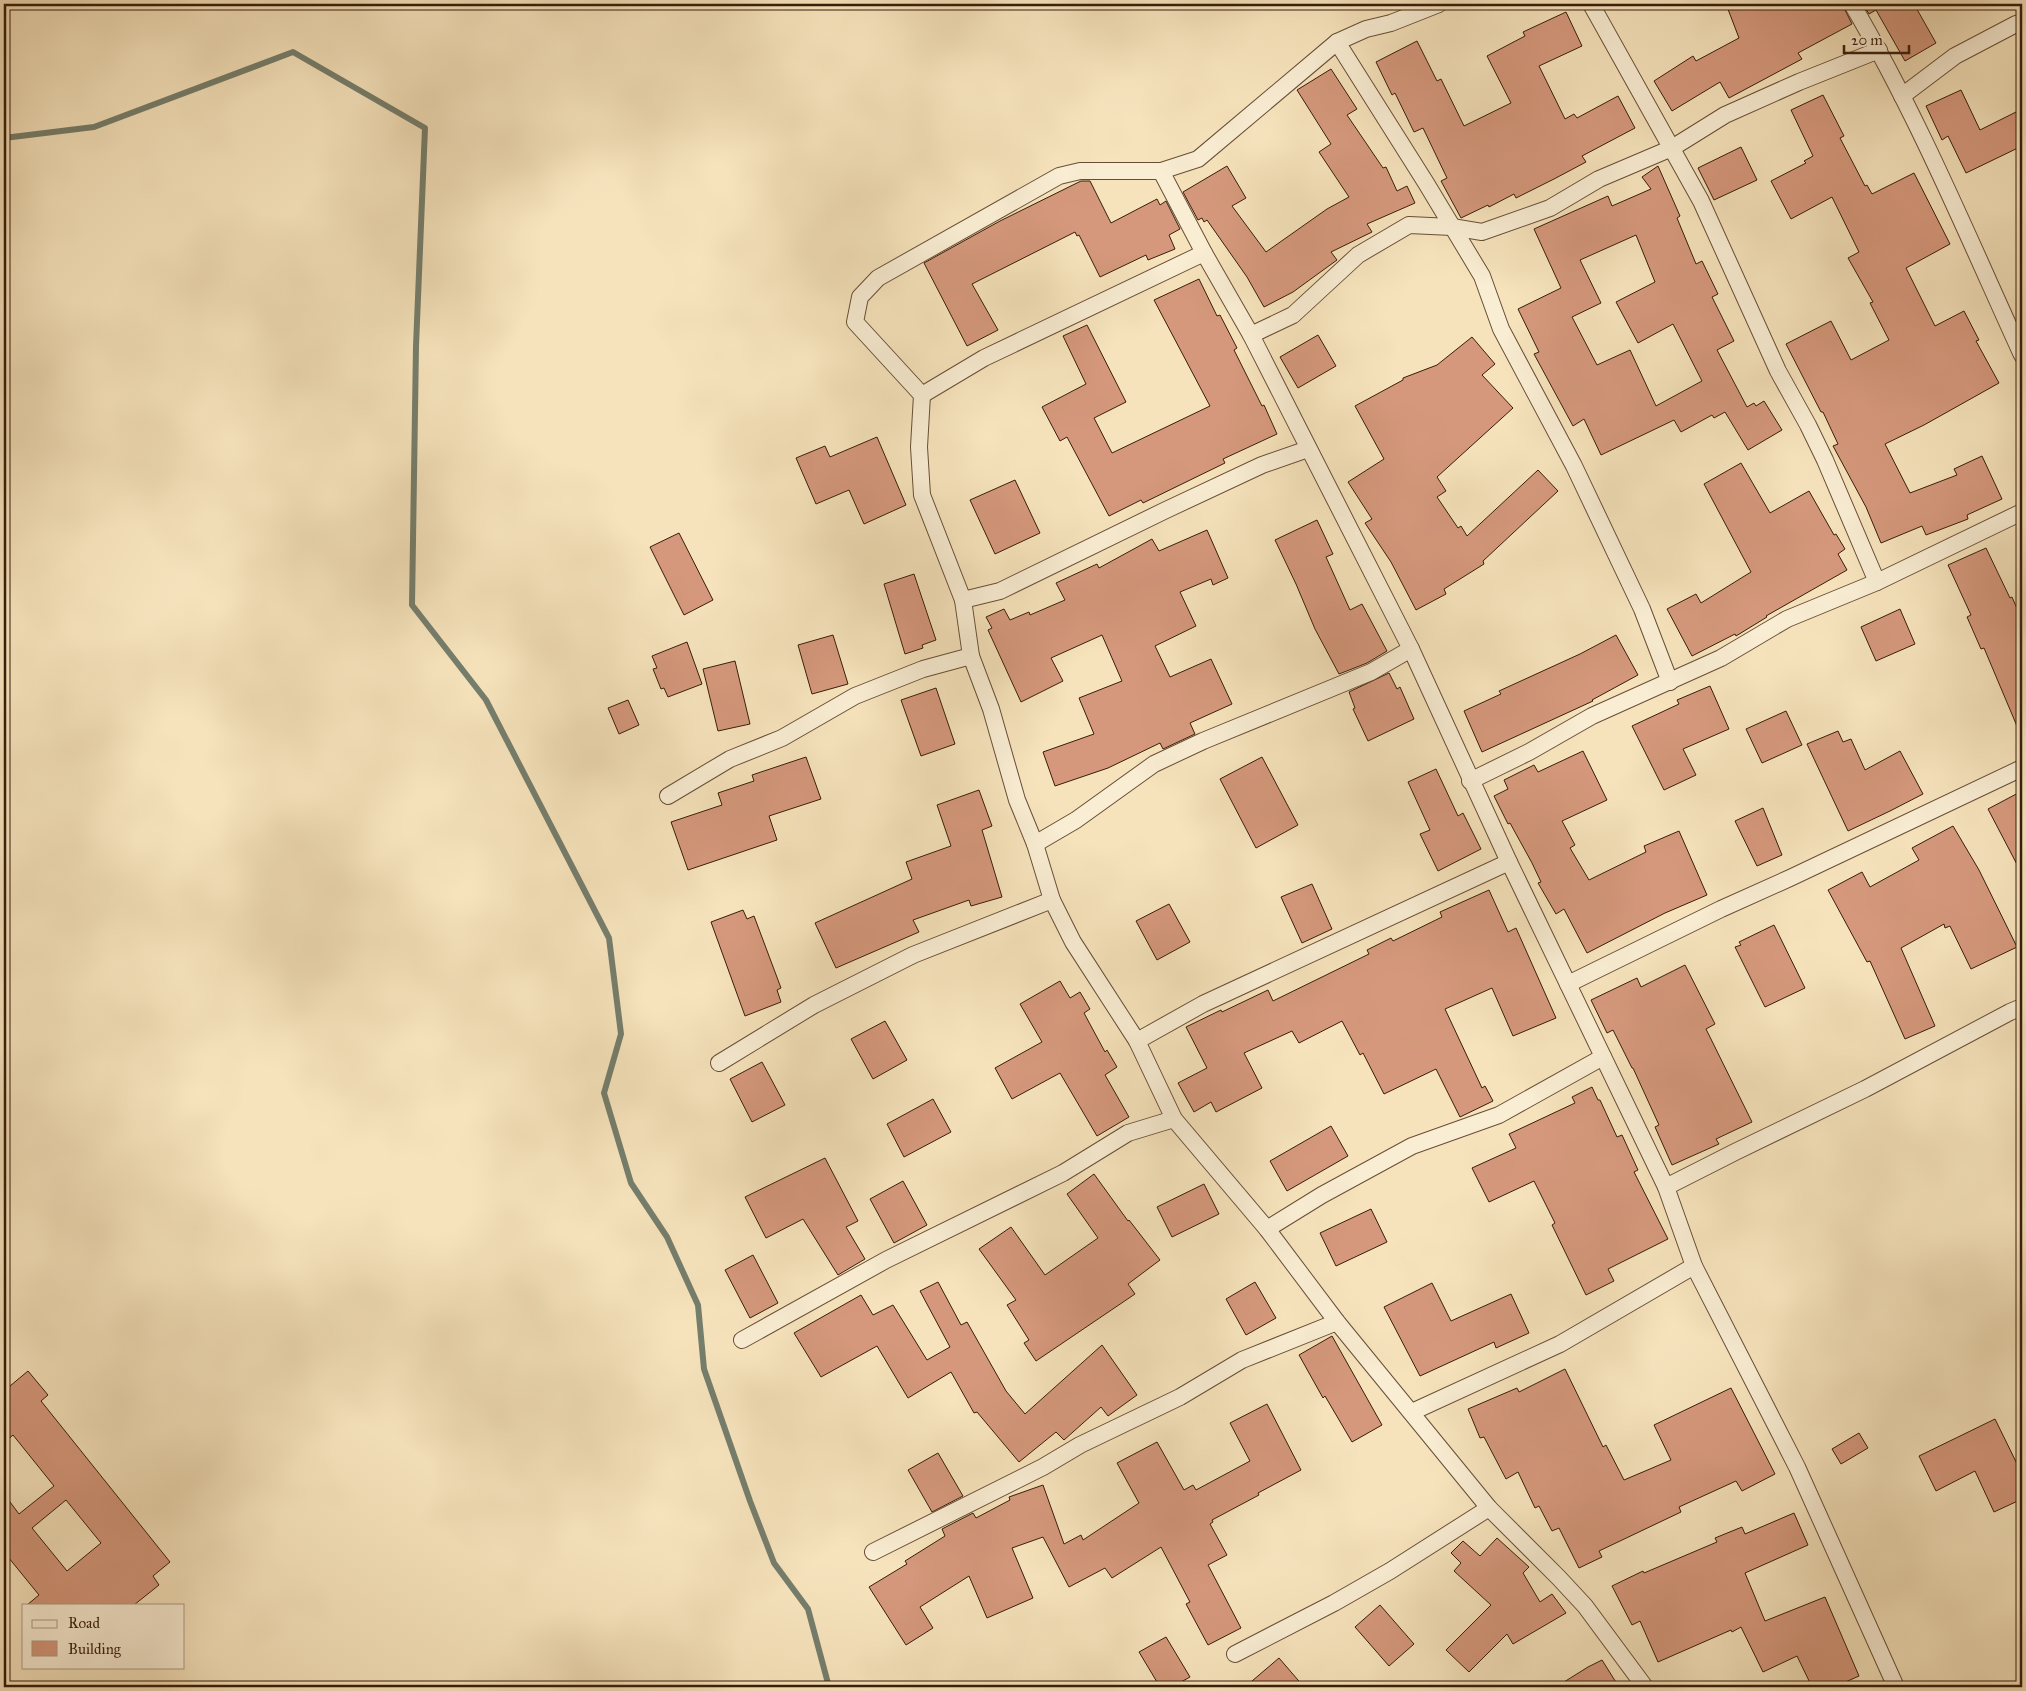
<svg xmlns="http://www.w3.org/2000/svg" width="2026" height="1691" font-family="'IM FELL Great Primer',serif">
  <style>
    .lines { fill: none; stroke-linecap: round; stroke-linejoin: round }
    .stream { stroke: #757e6c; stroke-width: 6 }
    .building { fill: #d5987c; stroke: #381d0a; fill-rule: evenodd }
    .street-casing { stroke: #684e36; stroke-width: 18 }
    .street { stroke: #f9edd3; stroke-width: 16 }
  </style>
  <rect width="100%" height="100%" fill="#f6e3bc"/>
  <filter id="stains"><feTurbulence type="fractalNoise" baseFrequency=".004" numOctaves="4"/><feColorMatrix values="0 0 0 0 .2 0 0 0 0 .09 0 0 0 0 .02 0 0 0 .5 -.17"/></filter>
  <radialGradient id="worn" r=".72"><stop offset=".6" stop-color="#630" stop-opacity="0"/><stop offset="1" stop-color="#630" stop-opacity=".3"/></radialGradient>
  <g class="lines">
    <!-- stream -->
    <polyline class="stream" points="4,138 94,127 293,52 425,128 416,346 412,605 486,700 609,938 621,1034 604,1093 631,1183 667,1237 698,1305 704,1369 750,1501 774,1563 808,1609 829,1687"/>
  </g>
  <!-- building -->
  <g class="building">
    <polygon points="1726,4 1842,4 1852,24 1798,53 1802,59 1729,98 1720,82 1672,111 1654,81 1693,56 1696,61 1739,38"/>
    <polygon points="1863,4 1914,4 1936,43 1905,61 1876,10 1869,14"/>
    <polygon points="1566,12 1582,46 1539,66 1565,119 1574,114 1577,118 1618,96 1635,128 1582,156 1586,162 1554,179 1516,198 1514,194 1489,207 1488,205 1461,218 1441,181 1447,178 1423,128 1414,132 1395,93 1392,95 1376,62 1417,41 1437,81 1441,79 1464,126 1511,103 1487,56 1525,36 1523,32"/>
    <polygon points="1331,69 1357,109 1347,115 1383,168 1386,167 1397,191 1407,186 1415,203 1367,224 1372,232 1331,252 1337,260 1293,292 1264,307 1247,277 1207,220 1204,222 1202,218 1198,220 1183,192 1227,166 1246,198 1232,206 1266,252 1327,209 1349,197 1319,152 1331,144 1297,90"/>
    <polygon points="1961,90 1980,130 2022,109 2022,146 1966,173 1948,136 1942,140 1926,106"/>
    <polygon points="1823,95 1844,136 1840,138 1865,186 1867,185 1872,194 1914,173 1950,244 1906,268 1935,326 1964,311 1979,340 1976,341 1999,383 1924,425 1885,444 1910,493 1957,475 1954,469 1982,456 2002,499 1967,515 1968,519 1926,535 1922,526 1881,543 1866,507 1833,446 1838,444 1823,412 1821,412 1786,344 1831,321 1851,360 1889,340 1870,303 1873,302 1848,258 1859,252 1832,197 1791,219 1771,181 1806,163 1804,161 1813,156 1791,110"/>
    <polygon points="1741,147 1757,180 1714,200 1698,168"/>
    <path d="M 1658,166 L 1680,216 L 1677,218 L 1696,264 L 1702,261 L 1718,294 L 1712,297 L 1734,341 L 1717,350 L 1747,407 L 1754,403 L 1756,406 L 1764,401 L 1782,430 L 1748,450 L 1725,412 L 1714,418 L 1712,415 L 1681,432 L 1674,420 L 1601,455 L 1584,419 L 1573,426 L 1534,354 L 1539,352 L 1518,309 L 1561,288 L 1534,229 L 1608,196 L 1612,206 L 1651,189 L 1642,177 ZM 1636,235 L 1655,282 L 1616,302 L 1638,343 L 1673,324 L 1702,381 L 1656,406 L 1630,350 L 1597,365 L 1572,317 L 1601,303 L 1580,260 Z"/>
    <polygon points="1081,181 1090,181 1111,223 1157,199 1160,205 1166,201 1180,229 1169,235 1175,249 1148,260 1146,255 1100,277 1079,235 1077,236 1075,232 972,284 998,330 967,346 924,263 1000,221"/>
    <polygon points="1199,279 1217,316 1220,315 1237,348 1234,350 1262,406 1264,405 1277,434 1223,459 1225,463 1143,503 1141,500 1109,516 1067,437 1060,441 1042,407 1086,384 1063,336 1087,325 1126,402 1094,418 1112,453 1210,406 1154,300"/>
    <polygon points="1318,335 1336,366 1298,388 1280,357"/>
    <polygon points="1472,337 1495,364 1482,375 1513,408 1437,477 1446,491 1437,497 1458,528 1461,526 1467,536 1538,470 1558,491 1483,561 1484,564 1444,589 1446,594 1416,610 1391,562 1365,523 1372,519 1348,482 1384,459 1355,406 1403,380 1403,378 1437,365"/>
    <polygon points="877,437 906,505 864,524 849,490 816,504 796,458 825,446 830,457"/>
    <polygon points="1741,463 1770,513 1809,491 1834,535 1836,534 1845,549 1838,554 1847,570 1766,616 1767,617 1736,636 1735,634 1692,656 1667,609 1696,594 1701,603 1751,572 1704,484"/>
    <polygon points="1015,480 1040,533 995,554 970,500"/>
    <polygon points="1317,520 1333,554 1326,557 1350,610 1362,604 1387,651 1367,663 1339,674 1315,629 1296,584 1275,540"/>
    <polygon points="1207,530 1228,578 1213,585 1211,579 1180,592 1196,626 1155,646 1170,677 1211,659 1232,704 1190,723 1195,734 1163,749 1160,743 1108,768 1055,786 1043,752 1094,734 1079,698 1122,681 1102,635 1051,658 1063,681 1021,702 988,630 992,628 986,617 1004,609 1010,620 1029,612 1030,615 1065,600 1056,583 1097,564 1099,568 1152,539 1159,551"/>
    <polygon points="679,533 713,600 684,615 650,547"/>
    <polygon points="1986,548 2010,598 2012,597 2022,620 2022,738 1984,648 1981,649 1967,617 1971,615 1948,565"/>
    <polygon points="914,574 936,640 922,645 923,648 905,654 884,584"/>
    <polygon points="1900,609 1915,644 1876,661 1861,627"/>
    <polygon points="833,635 848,684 812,694 798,645"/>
    <polygon points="1616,635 1638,675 1592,700 1593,701 1482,752 1464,711 1501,694 1499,691 1580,654"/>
    <polygon points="687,642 702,684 668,697 664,688 661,689 653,669 657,668 652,656"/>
    <polygon points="735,661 750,724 718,731 703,669"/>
    <polygon points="1389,673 1397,689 1400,687 1414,719 1368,741 1353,709 1355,708 1349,692"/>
    <polygon points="1710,686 1729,729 1683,749 1696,775 1664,790 1632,726 1679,704 1677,700"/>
    <polygon points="936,688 955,744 921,756 901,700"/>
    <polygon points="628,700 639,725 619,734 608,708"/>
    <polygon points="1786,711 1802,745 1762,763 1746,729"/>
    <polygon points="1838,731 1843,742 1851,739 1865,770 1900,751 1923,794 1890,811 1848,831 1807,744"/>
    <polygon points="1583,751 1607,800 1562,821 1575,845 1570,848 1589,880 1646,852 1644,846 1679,831 1707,895 1665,913 1587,953 1564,909 1556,914 1538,883 1541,882 1532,863 1510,823 1508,824 1494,796 1508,789 1504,780 1534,765 1538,772"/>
    <polygon points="806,757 821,799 769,816 777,840 688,870 671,822 722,805 718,793 754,781 752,775"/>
    <polygon points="1262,757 1298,825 1256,848 1220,779"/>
    <polygon points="1436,769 1458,816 1463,813 1481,849 1438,871 1420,834 1430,830 1408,782"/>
    <polygon points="979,790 992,826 982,830 1002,897 971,906 969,900 913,920 919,932 836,968 815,923 912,879 906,862 951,846 937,805"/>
    <polygon points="2022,791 2022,874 1988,809"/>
    <polygon points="1763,808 1782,855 1757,866 1735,821"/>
    <polygon points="1953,826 1979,870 2017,947 1971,969 1950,926 1945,928 1944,924 1901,948 1935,1026 1905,1039 1870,961 1867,962 1828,890 1862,872 1870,887 1919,860 1912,848"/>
    <polygon points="1312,884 1332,929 1302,943 1281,897"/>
    <polygon points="1489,890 1508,932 1516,928 1556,1018 1513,1036 1492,988 1445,1009 1482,1088 1485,1086 1493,1101 1460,1117 1436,1069 1384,1094 1363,1053 1360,1055 1342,1021 1299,1043 1292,1031 1244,1053 1262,1088 1216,1112 1211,1102 1194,1112 1178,1083 1207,1068 1186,1027 1221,1010 1222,1012 1268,990 1273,1001 1369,954 1367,950 1391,938 1393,941 1442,917 1440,912"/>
    <polygon points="1169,904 1190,942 1157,960 1136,921"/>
    <polygon points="743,910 747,919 754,916 781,988 777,990 781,1002 745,1016 711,922"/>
    <polygon points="1774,925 1805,988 1765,1007 1735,947 1741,945 1739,942"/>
    <polygon points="1685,965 1715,1024 1706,1029 1752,1122 1716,1139 1719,1144 1672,1165 1655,1127 1659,1125 1633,1068 1632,1068 1613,1030 1607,1033 1591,1000 1637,978 1641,987"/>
    <polygon points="1060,981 1070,998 1080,992 1090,1009 1084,1013 1105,1052 1107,1050 1117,1067 1105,1075 1129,1117 1097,1136 1060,1073 1012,1099 995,1068 1042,1042 1020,1004"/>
    <polygon points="885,1021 907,1060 873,1079 851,1039"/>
    <polygon points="762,1062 785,1105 752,1122 730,1079"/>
    <polygon points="1592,1087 1598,1100 1600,1100 1617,1137 1622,1135 1638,1170 1634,1172 1668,1239 1608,1269 1614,1281 1586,1295 1552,1225 1555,1223 1534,1181 1489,1202 1472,1168 1516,1148 1509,1134 1575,1103 1572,1097"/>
    <polygon points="933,1099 951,1132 904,1157 887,1124"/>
    <polygon points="1331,1126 1348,1156 1287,1191 1270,1161"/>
    <polygon points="825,1158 858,1221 846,1227 865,1259 838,1275 803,1219 766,1238 745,1197"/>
    <polygon points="1094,1174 1128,1221 1129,1220 1160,1260 1128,1284 1135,1294 1036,1361 1024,1343 1029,1340 1007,1305 1016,1300 979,1249 1011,1227 1045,1275 1098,1238 1067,1194"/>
    <polygon points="903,1181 927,1225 894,1243 870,1199"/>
    <polygon points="1204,1184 1219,1214 1172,1237 1157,1207"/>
    <polygon points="1371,1209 1387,1242 1336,1266 1320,1233"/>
    <polygon points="753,1255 778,1303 750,1318 725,1270"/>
    <polygon points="938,1282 961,1325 967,1322 1006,1391 1025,1414 1102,1345 1137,1395 1108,1416 1101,1407 1064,1440 1056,1432 1019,1462 977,1412 974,1413 951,1372 908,1398 877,1346 821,1377 794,1333 861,1295 873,1315 893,1305 927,1360 950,1347 920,1291"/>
    <polygon points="1255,1282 1276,1318 1246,1335 1226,1299"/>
    <polygon points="1432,1283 1451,1321 1511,1294 1529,1333 1496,1348 1494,1342 1420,1376 1384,1307"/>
    <polygon points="1332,1336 1382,1425 1352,1442 1325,1396 1323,1398 1299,1355"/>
    <polygon points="1565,1369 1603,1447 1606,1445 1624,1480 1671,1460 1654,1425 1731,1388 1775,1474 1742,1491 1736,1481 1679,1507 1681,1512 1599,1551 1602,1557 1579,1568 1559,1528 1552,1531 1539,1506 1535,1508 1518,1472 1506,1479 1484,1437 1480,1438 1468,1409 1517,1388 1519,1392"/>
    <path d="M 28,1371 L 48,1395 L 41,1401 L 170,1562 L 153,1576 L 159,1585 L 134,1605 L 27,1605 L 39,1595 L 4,1552 L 4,1494 L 19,1514 L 54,1486 L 13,1435 L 4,1443 L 4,1391 ZM 66,1500 L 101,1543 L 67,1571 L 32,1528 Z"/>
    <polygon points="1267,1404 1301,1470 1258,1493 1259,1495 1212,1520 1213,1522 1210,1524 1227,1555 1208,1565 1241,1628 1208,1645 1186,1604 1190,1602 1161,1547 1112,1578 1105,1568 1069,1587 1043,1537 1012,1548 1033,1598 987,1618 969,1576 920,1607 933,1628 906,1645 869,1587 907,1564 905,1561 945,1536 942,1529 973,1513 976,1518 1010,1500 1009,1497 1043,1485 1064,1544 1081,1535 1083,1540 1139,1503 1117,1463 1157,1442 1184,1490 1193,1485 1196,1490 1250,1461 1230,1423"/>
    <polygon points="1995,1419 2022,1474 2022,1499 1994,1512 1975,1471 1936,1491 1919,1456"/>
    <polygon points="1859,1433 1868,1448 1841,1464 1832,1449"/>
    <polygon points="938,1453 963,1496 932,1512 908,1470"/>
    <polygon points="1794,1513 1808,1545 1745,1573 1765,1621 1825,1597 1859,1676 1834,1687 1812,1687 1797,1656 1763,1672 1741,1627 1732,1632 1731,1630 1658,1662 1640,1621 1632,1625 1612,1586 1643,1571 1644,1573 1717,1542 1715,1538 1742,1527 1745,1534"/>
    <polygon points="1497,1538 1529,1567 1523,1573 1540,1602 1552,1594 1566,1613 1513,1644 1507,1634 1469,1672 1446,1650 1491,1605 1454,1571 1461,1563 1451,1553 1463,1541 1480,1556"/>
    <polygon points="1380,1605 1414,1644 1389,1666 1355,1627"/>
    <polygon points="1166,1637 1190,1677 1172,1687 1160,1687 1139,1652"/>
    <polygon points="1279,1658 1304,1687 1245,1687"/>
    <polygon points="1602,1660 1619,1687 1556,1687 1588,1667"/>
  </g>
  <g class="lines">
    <defs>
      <g id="street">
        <polyline points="1439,4 1391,23 1366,29 1337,42 1198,159 1161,171 1080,171 1059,176 878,278 860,297 855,322 922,395 919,447 922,495 963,600 971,656 991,709 1017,800 1035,844 1052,900 1073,942 1137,1041 1174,1119 1267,1229 1337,1322 1489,1508 1559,1578 1585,1606 1645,1687"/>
        <polyline points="1591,4 1701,201 1778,371 1808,425 1825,460 1877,582"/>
        <path d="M 1852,4 C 1918,116 1968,237 2022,355"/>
        <polyline points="1337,42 1426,183 1482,276 1501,329 1574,466 1642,609 1670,682"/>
        <polyline points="1902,96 1955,56 2016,24 2022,22"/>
        <polyline points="1161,171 1204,253 1251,335 1411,649 1509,862 1666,1187 1694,1266 1797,1467 1896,1687"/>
        <polyline points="1251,335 1293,315 1358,255 1409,225 1452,227 1482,232 1550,208 1599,179 1672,148 1725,115 1799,82 1879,50"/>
        <polyline points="922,395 984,358 1204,253"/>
        <polyline points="963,600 1000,591 1166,510 1262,465 1308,449"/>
        <polyline points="1470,781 1529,752 1592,716 1721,658 1787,619 1877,582 2022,512"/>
        <polyline points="668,796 730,759 782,738 855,696 923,669 971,656"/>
        <polyline points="1035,844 1076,820 1154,764 1203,741 1371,672 1411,649"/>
        <polyline points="1568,984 1721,909 1790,878 2022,768"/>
        <polyline points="1137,1041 1203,1004 1509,862"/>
        <polyline points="719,1063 814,1005 913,955 1052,900"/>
        <polyline points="1666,1187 1735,1152 1865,1089 2010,1012 2022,1007"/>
        <polyline points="1267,1229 1322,1195 1412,1146 1499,1115 1603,1057"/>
        <polyline points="742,1340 886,1260 1063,1173 1128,1133 1174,1119"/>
        <polyline points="1412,1412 1560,1344 1694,1266"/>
        <polyline points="873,1552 1043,1467 1080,1445 1180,1397 1242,1360 1337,1322"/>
        <polyline points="1235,1654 1334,1603 1390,1571 1489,1508"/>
      </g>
    </defs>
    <!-- street casing -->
    <use href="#street" class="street-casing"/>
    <!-- street -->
    <use href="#street" class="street"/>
  </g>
  <!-- margin -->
  <rect width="2026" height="1691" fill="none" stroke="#f6e3bc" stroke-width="20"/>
  <rect x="5" y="5" width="2016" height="1681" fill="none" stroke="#381d0a" stroke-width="2.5"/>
  <rect x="10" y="10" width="2006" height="1671" fill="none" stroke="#381d0a"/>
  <!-- legend -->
  <rect x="22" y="1604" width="162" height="65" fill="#f9edd3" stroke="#ac9a83"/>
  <rect x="32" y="1620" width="25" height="8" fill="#f9edd3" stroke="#ac9a83"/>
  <text x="68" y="1628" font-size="15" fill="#381d0a">Road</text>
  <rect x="32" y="1641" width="25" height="15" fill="#d5987c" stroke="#ac9a83"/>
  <text x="68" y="1654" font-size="15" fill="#381d0a">Building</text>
  <!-- scale -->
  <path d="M1844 45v8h65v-8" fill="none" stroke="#381d0a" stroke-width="2.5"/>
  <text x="1851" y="45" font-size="15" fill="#381d0a" stroke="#f9edd3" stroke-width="4" paint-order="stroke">20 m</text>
  <rect width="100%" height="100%" filter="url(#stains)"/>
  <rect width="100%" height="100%" fill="url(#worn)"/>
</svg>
